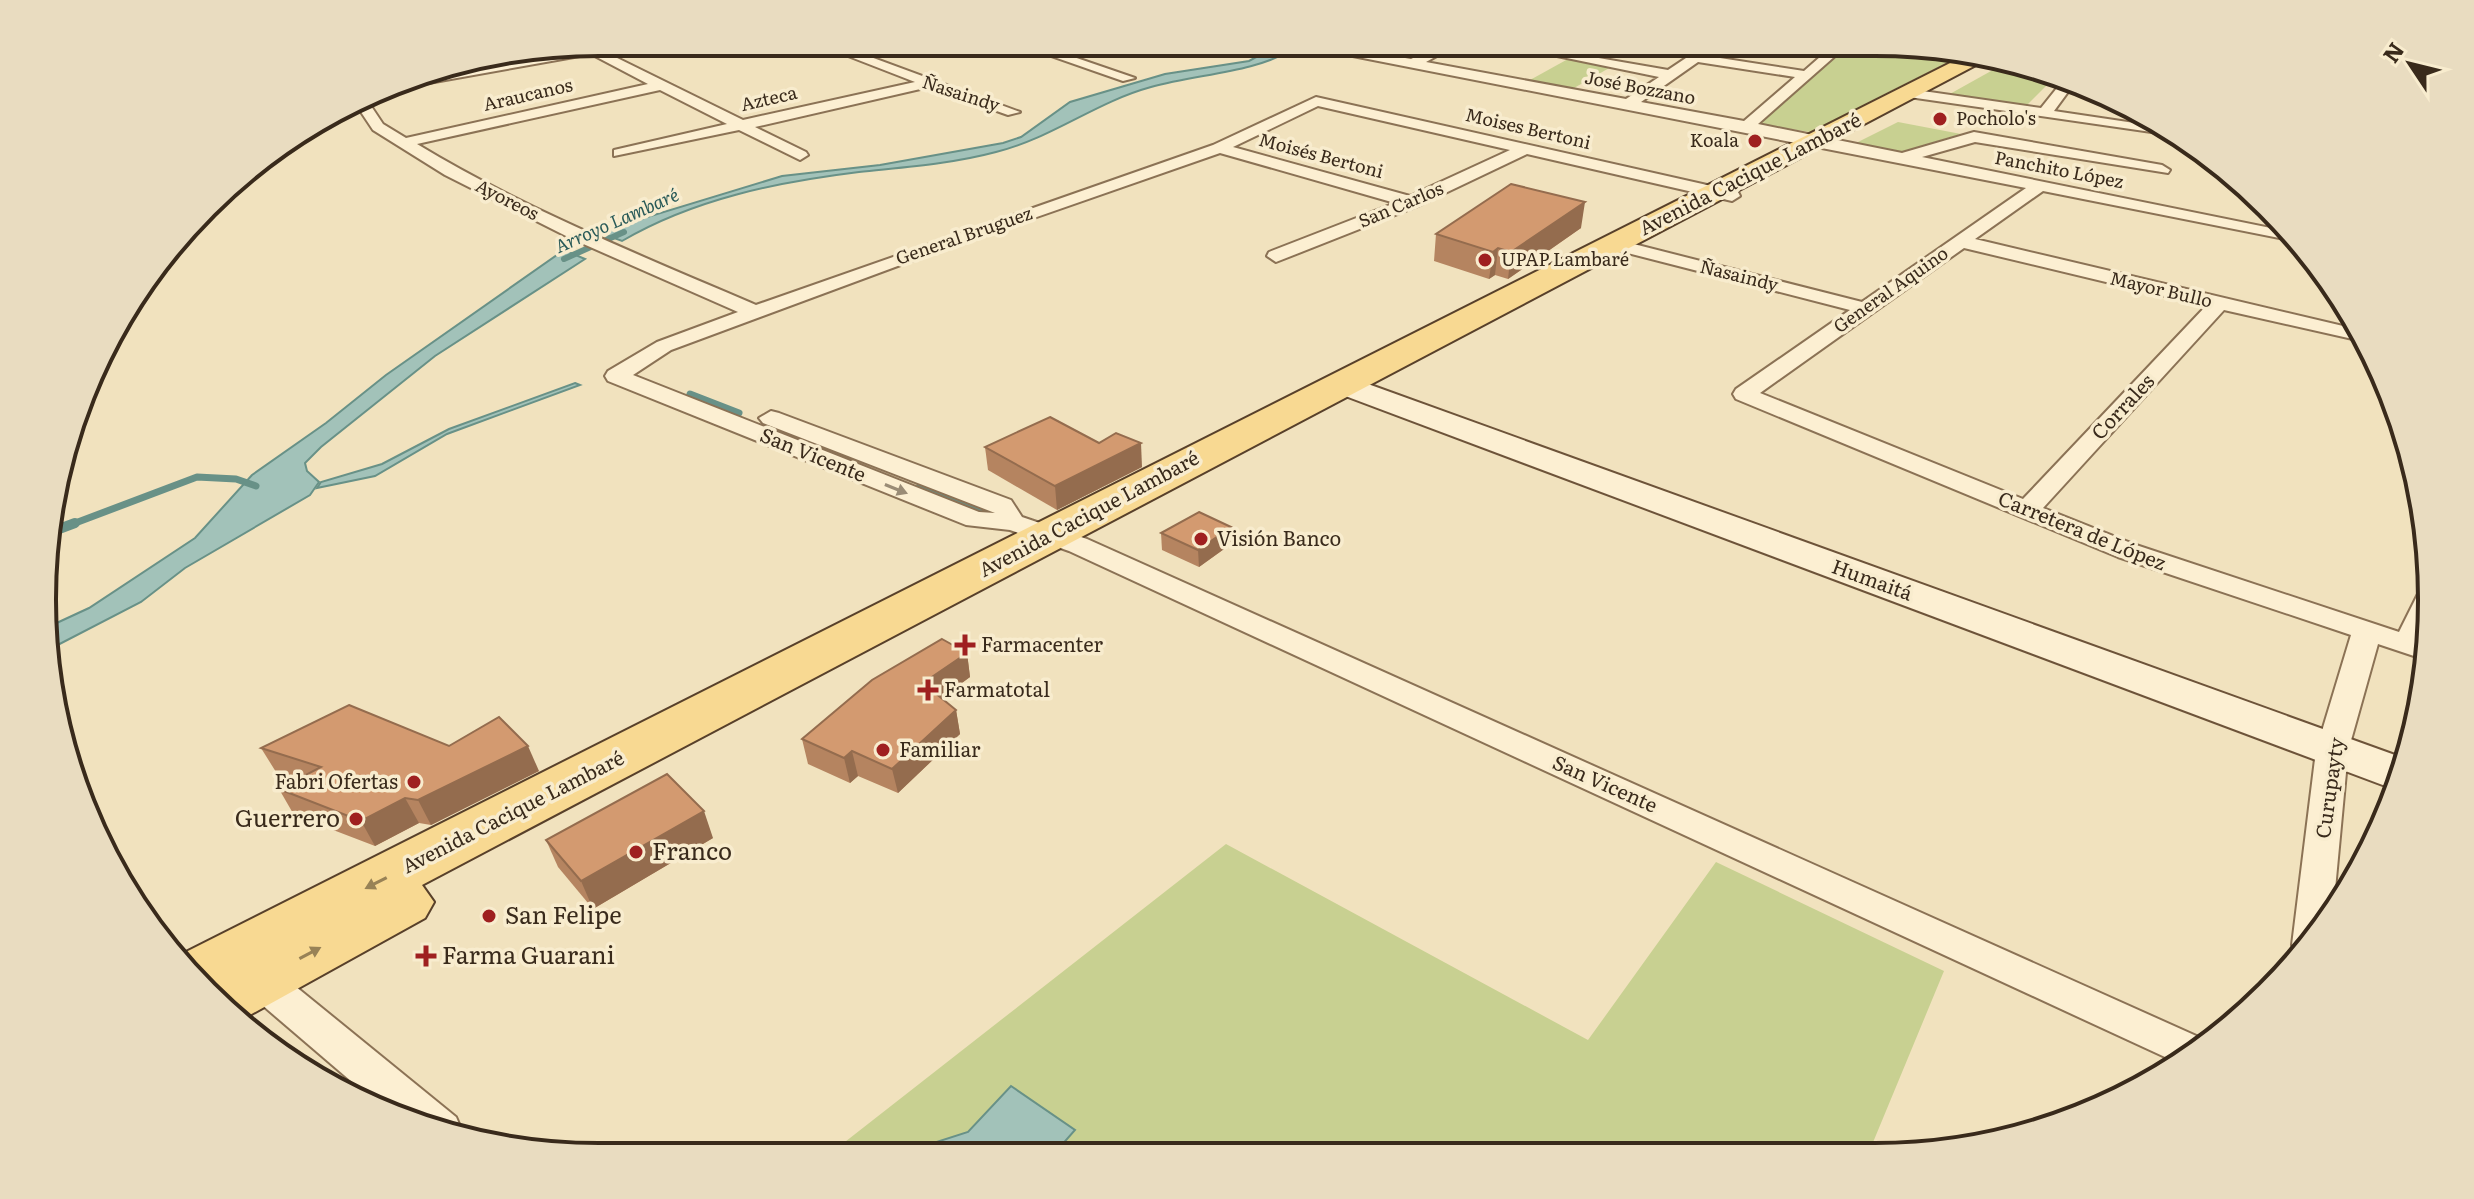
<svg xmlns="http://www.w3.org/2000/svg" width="2474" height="1199" font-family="Literata,serif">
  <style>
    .green { fill: #c8d091 }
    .water { fill: #a2c2b9; stroke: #689187; stroke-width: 2 }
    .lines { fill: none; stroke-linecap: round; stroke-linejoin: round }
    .stream-far2 { stroke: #689187; stroke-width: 6 }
    .stream-far1 { stroke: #689187; stroke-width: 7 }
    .stream { stroke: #689187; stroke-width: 10 }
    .street-casing { stroke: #8b7255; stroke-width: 4 }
    .secondary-casing { stroke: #6d5339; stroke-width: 4 }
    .primary-casing { stroke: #58402a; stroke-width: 4 }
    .street { fill: #fcefd2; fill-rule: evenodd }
    .secondary { fill: #fcefd2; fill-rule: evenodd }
    .primary { fill: #f8d992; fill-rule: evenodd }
    .wall { fill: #b58460 }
    .shaded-wall { fill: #946c4e }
    .building { fill: #d39a70; stroke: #946c4e; stroke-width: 2 }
    .oneway { fill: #9a8c76 }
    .oneway2 { fill: #988256 }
    .poi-dot { fill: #9f2020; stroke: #f8ecce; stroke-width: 3 }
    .labels { text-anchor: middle; stroke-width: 7; stroke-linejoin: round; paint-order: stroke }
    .far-street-label { font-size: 18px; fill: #392a1b; stroke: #f8ecce }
    .far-poi-label { font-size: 18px; fill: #392a1b; stroke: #f8ecce; text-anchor: start }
    .far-water-label { font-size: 18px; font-style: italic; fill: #295a58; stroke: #f8ecce }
    .street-label { font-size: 20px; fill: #392a1b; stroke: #f8ecce }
    .poi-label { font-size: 20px; fill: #392a1b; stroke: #f8ecce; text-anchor: start }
    .near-poi-label { font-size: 24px; fill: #392a1b; stroke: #f8ecce; text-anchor: start }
    .rim { fill: none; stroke: #392a1b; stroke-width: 4 }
  </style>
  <rect width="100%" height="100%" fill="#f1e2be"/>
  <!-- green -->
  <g class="green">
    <polygon points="1852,42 1966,53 1810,132 1759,124"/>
    <polygon points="1568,59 1611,67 1574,88 1530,80"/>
    <polygon points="2009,61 2057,75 2024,108 1948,95"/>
    <polygon points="1898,122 1961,134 1894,154 1852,145"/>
    <polygon points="1226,844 1588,1040 1716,862 1944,971 1869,1152 827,1156"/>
  </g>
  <!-- water -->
  <g class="water">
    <path d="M 1273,48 L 1296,48 C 1251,74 1201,73 1151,87 C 1096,102 1052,138 996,152 C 951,164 905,167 859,172 C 777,182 694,199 622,241 L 598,232 L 782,176 L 880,165 L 1003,143 L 1021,137 L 1070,102 L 1165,74 L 1249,61 Z"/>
    <polygon points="564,250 585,259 435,356 321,447 305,463 307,471 319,482 310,495 185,568 141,602 48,650 48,627 89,608 195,538 252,475 326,423 386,375"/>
    <polygon points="575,383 580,385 447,434 375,476 317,488 321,482 382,464 449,429"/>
    <polygon points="1011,1086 1075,1130 1053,1155 893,1156 968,1132"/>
  </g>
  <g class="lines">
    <!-- stream-far2 -->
    <polyline class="stream-far2" points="564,259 624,232"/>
    <!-- stream-far1 -->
    <g class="stream-far1">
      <polyline points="690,394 739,413"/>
      <polyline points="920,485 987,512"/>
      <polyline points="70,525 197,477 236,479 256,486"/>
    </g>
    <!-- stream -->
    <polyline class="stream" points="51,532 75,523"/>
    <defs>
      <g id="street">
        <path d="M 616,42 L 643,42 L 605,52 L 743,120 L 915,82 L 812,42 L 830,42 L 1020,112 L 1008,115 L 929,87 L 755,127 L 806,152 L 808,155 L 800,160 L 739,130 L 614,156 L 614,150 L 727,124 L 660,90 L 417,144 C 524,209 642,256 756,305 L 1213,145 L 1316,97 L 1738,192 L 1740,196 L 1732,201 L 1527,154 L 1418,206 L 1276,262 L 1267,256 L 1269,252 L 1395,203 L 1220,153 L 922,257 L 671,350 L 633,375 L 979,512 L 995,513 L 763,423 L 759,418 L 771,411 L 779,413 L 1011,500 L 1022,517 L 1087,539 L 2212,1043 L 2178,1063 L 1069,551 L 1010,530 L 966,525 L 608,381 L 605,376 L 608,371 L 657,342 L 738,312 L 572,239 L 445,175 L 373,130 L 357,106 L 367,100 L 383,124 L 406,138 L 648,84 L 591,54 L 384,91 L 402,81 ZM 1318,106 L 1510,150 L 1410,196 L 1233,147 Z"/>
        <polygon points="1011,42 1030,42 1135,78 1123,81"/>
        <path d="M 1312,42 L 1411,59 L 1446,42 L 1462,42 L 1426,62 L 1626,99 L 1659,77 L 1557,56 L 1564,52 L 1668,70 L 1710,42 L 1725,42 L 1707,56 L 1804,71 L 1837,42 L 1851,42 L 1758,124 L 1902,153 L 1974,132 L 2162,165 L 2170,170 L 2168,173 L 1975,142 L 1922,157 L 2290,232 L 2299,242 L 2043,191 L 1975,239 L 2360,330 L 2366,342 L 2224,310 L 2043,508 L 2136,545 L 2399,632 L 2421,588 L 2431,586 L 2429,629 L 2424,640 L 2428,641 L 2426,660 L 2378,644 L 2348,751 L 2333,911 L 2317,939 L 2298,956 L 2292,945 L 2316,751 L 2351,635 L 2118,557 L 1736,399 L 1733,394 L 1736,389 L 1850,310 L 1608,248 L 1605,244 L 1614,239 L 1862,302 L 2026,188 L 1317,49 L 1311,45 ZM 1698,62 L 1795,77 L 1744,121 L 1641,102 ZM 1964,248 L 2206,306 L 2023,499 L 1760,393 Z"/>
        <polygon points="2065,78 2076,81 2054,111 2168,128 2186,137 1909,97 1902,93 1909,89 2041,108"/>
        <polygon points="254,959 268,964 456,1117 462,1131 460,1137 393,1117 240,986 235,975 240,964"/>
      </g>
      <polygon id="secondary" points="1343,375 2406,759 2396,790 1332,391 1327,384 1332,377"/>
      <polygon id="primary" points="1972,52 1993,56 422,885 434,902 425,918 239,1021 206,994 178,956"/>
    </defs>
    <!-- street casing -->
    <use href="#street" class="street-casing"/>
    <!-- secondary casing -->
    <use href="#secondary" class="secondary-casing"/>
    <!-- primary casing -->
    <use href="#primary" class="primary-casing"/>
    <!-- street -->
    <use href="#street" class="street"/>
    <!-- secondary -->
    <use href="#secondary" class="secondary"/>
    <!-- primary -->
    <use href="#primary" class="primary"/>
  </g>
  <!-- wall -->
  <g class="wall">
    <polygon points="1581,228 1508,279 1495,275 1489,279 1434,261 1436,234"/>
    <polygon points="985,447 1142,467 1057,510 988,470"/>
    <polygon points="1231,527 1231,544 1199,567 1162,550 1161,533"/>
    <polygon points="967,653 970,677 941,698 956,710 960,734 898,793 858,776 850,783 808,764 802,739"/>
    <polygon points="449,746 539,771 431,825 419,823 375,846 294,815 279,789 297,779 276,772 261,748"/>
    <polygon points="713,838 593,909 558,867 546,840"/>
  </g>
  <!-- shaded-wall -->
  <g class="shaded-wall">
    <polygon points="1585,202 1581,228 1508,279 1511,252"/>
    <polygon points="1498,248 1495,275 1489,279 1493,252"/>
    <polygon points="1141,443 1142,467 1057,510 1055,486"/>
    <polygon points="1231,527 1231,544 1199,567 1198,550"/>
    <polygon points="967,653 970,677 928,708 923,683"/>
    <polygon points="956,710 960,734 898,793 892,769"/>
    <polygon points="528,746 539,771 431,825 418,800"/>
    <polygon points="852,751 858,776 850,783 844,758"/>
    <polygon points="405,798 419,823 375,846 361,821"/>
    <polygon points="704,811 713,838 593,909 581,881"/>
  </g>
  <!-- building -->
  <g class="building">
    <polygon points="1511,184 1585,202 1511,252 1498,248 1493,252 1436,234"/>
    <polygon points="1050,417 1099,443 1116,433 1141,443 1055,486 985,447"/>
    <polygon points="1199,512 1231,527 1198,550 1161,533"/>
    <polygon points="942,639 967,653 923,683 956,710 892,769 852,751 844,758 802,739 872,680"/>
    <polygon points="349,705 449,746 499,717 528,746 418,800 405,798 361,821 279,789 321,767 261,748"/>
    <polygon points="667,774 704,811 581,881 546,840"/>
  </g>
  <!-- one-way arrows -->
  <defs><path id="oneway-solid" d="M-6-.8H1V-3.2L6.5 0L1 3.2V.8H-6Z" transform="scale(2)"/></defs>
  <use class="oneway" href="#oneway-solid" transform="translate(896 489) rotate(22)"/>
  <g class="oneway2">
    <use href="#oneway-solid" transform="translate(376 883) rotate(153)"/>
    <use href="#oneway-solid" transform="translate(310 953) rotate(-28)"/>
  </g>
  <!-- markers -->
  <g class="poi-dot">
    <circle cx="1940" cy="119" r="8"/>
    <circle cx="1755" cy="141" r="8"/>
    <circle cx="1485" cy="260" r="8"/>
    <circle cx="1201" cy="539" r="8"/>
    <path d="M961 633h8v8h8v8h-8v8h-8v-8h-8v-8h8z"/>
    <path d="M924 678h8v8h8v8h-8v8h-8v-8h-8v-8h8z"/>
    <circle cx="883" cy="750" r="8"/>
    <circle cx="414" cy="782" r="8"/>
    <circle cx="356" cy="819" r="8"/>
    <circle cx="636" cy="852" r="8"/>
    <circle cx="489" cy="916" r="8"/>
    <path d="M422 944h8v8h8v8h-8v8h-8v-8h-8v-8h8z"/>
  </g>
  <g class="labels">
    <!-- far-street labels -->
    <g class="far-street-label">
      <text transform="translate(1640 88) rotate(11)" y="6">José Bozzano</text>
      <text transform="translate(961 94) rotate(18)" y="6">Ñasaindy</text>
      <text transform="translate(528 95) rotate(-13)" y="6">Araucanos</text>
      <text transform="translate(769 99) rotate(-13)" y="6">Azteca</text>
      <text transform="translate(1528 129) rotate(13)" y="6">Moises Bertoni</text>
      <text transform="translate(1321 156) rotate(15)" y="6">Moisés Bertoni</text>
      <text transform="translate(2059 170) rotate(11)" y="6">Panchito López</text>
      <text transform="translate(507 200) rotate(27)" y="6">Ayoreos</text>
      <text transform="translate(1401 205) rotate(-23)" y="6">San Carlos</text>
      <text transform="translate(964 236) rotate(-19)" y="6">General Bruguez</text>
      <text transform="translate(1739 276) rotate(14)" y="6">Ñasaindy</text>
      <text transform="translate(1891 290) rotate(-35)" y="6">General Aquino</text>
      <text transform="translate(2161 290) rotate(13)" y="6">Mayor Bullo</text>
    </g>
    <!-- far-poi labels -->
    <g class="far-poi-label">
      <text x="1956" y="125">Pocholo's</text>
      <text x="1739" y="147" text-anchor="end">Koala</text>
      <text x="1501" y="266">UPAP Lambaré</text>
    </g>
    <!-- far-water labels -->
    <g class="far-water-label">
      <text transform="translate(617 221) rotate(-24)" y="6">Arroyo Lambaré</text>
    </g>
    <!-- street labels -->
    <g class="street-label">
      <text transform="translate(1750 174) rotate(-27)" y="7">Avenida Cacique Lambaré</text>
      <text transform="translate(2123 407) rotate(-47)" y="7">Corrales</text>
      <text transform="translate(813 455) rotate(22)" y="7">San Vicente</text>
      <text transform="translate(1089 514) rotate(-28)" y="7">Avenida Cacique Lambaré</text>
      <text transform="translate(2082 531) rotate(22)" y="7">Carretera de López</text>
      <text transform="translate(1872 580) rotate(20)" y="7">Humaitá</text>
      <text transform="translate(1605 784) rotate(24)" y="7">San Vicente</text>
      <text transform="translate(2330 788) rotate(-82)" y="7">Curupayty</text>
      <text transform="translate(513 812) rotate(-27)" y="7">Avenida Cacique Lambaré</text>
    </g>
    <!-- poi labels -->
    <g class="poi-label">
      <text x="1217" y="546">Visión Banco</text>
      <text x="981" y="652">Farmacenter</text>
      <text x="944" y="697">Farmatotal</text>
      <text x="899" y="757">Familiar</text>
      <text x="398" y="789" text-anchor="end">Fabri Ofertas</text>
    </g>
    <!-- near-poi labels -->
    <g class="near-poi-label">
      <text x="340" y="827" text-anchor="end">Guerrero</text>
      <text x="652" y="860">Franco</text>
      <text x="505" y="924">San Felipe</text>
      <text x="442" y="964">Farma Guarani</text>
    </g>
  </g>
  <!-- crop -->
  <path d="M0 0H2474V1199H0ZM599 56H1875A543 543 0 0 1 2418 599V600A543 543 0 0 1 1875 1143H599A543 543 0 0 1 56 600V599A543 543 0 0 1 599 56Z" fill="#e9dcc0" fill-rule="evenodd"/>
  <path class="rim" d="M599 56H1875A543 543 0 0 1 2418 599V600A543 543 0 0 1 1875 1143H599A543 543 0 0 1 56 600V599A543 543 0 0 1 599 56Z"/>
  <!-- north arrow -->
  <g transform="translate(2410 64) rotate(305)" stroke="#f8ecce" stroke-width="6" paint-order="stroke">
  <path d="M0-6L14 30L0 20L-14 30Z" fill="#392a1b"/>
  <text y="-12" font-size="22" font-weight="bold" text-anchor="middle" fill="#392a1b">N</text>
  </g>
</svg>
